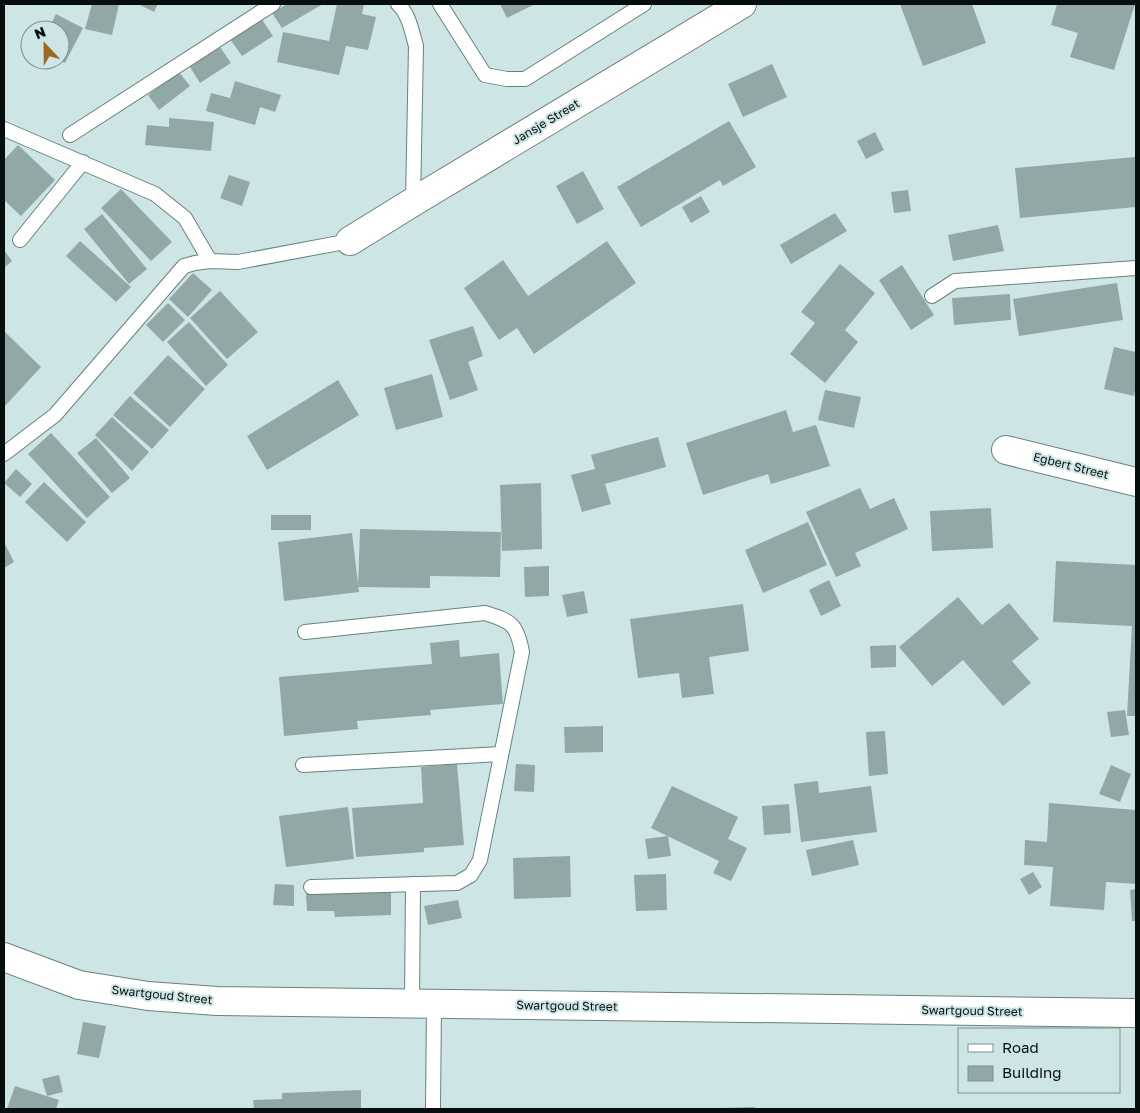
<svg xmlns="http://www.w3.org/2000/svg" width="1140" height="1113" font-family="'Golos Text',sans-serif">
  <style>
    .building { fill: #91a8a7 }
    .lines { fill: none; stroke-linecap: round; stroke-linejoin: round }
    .service-casing { stroke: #69807f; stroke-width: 16 }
    .minor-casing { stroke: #69807f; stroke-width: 30 }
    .tertiary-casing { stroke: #69807f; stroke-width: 30 }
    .service { stroke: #fff; stroke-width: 14 }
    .minor { stroke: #fff; stroke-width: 28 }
    .tertiary { stroke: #fff; stroke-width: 28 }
    .labels { text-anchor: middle; stroke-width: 4; stroke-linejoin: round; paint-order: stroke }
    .street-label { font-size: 12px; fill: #070f0e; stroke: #cde6e5 }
  </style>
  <rect width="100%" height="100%" fill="#cde6e5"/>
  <!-- building -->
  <g class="building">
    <polygon points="92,4 119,4 112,35 85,29"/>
    <polygon points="138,4 158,4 154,12"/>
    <polygon points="287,4 323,4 282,28 272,13"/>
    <polygon points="337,4 364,4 362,14 376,17 368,50 346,46 339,75 277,62 283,32 329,41"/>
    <polygon points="500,4 535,4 507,18"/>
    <polygon points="900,4 972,4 986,43 923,66"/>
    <polygon points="1057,4 1135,4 1114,70 1070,57 1078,33 1051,25"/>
    <polygon points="56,14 83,28 65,63 60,61 60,30 48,30"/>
    <polygon points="261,18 273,36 242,56 230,39"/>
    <polygon points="220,47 231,63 200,83 190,67"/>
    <polygon points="772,64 787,97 743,117 728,84"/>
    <polygon points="179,72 190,86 159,110 148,95"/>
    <polygon points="235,81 281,95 275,112 260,107 255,125 206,111 211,93 230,98"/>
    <polygon points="169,118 214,122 211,151 145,145 147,125 169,127"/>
    <polygon points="729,121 756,167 723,186 720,180 641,227 617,187"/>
    <polygon points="875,132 884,150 866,159 857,141"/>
    <polygon points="18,145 55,180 21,216 5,201 4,202 4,160"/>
    <polygon points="1135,157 1136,207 1020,218 1015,168"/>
    <polygon points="583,171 604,209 577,224 556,186"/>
    <polygon points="229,175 250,182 242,206 220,198"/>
    <polygon points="121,189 172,242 151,261 101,208"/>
    <polygon points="908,190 911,211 894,213 891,192"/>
    <polygon points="701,196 710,212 691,223 682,207"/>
    <polygon points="835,213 847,231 791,264 780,245"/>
    <polygon points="102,214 147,269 129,284 84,229"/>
    <polygon points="998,225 1004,251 953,261 948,235"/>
    <polygon points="80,241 131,287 116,302 66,256"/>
    <polygon points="607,241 636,283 534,354 517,328 499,340 464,288 503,260 528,296"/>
    <polygon points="4,250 12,261 4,268"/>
    <polygon points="840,264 875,293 845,330 858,342 825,383 790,354 815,323 801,312"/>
    <polygon points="902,265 934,315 911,330 879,280"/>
    <polygon points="193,273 212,290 188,317 169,299"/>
    <polygon points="1117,283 1123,320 1019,336 1013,299"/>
    <polygon points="220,291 258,332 227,359 190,318"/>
    <polygon points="1010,294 1011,320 954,325 952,298"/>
    <polygon points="168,303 185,320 163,342 146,325"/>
    <polygon points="189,322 228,365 206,386 167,342"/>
    <polygon points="473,326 483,356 468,362 478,390 450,400 429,340"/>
    <polygon points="4,331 41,367 4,407"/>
    <polygon points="1114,347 1136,352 1136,385 1134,396 1104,389"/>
    <polygon points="168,355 205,389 170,427 133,393"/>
    <polygon points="432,374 443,417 396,430 384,388"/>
    <polygon points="338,380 359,415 267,470 247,436"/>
    <polygon points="825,390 861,397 854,428 818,420"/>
    <polygon points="130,396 169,430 152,449 113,415"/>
    <polygon points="786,410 793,432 816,425 830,466 771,484 768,474 703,495 686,443"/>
    <polygon points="112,417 149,452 132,471 95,435"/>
    <polygon points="51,433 110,497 87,518 28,454"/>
    <polygon points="658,437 666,467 605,484 611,504 582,512 571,475 595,469 591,455"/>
    <polygon points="96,438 130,478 112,493 77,453"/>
    <polygon points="16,469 32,484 20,497 4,483"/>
    <polygon points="44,482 86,522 67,542 25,502"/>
    <polygon points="541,483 542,549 502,551 500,485"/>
    <polygon points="860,488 870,509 894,498 908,529 855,553 861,566 836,577 806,512"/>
    <polygon points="991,508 993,548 932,551 930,511"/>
    <rect x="271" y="515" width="40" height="15"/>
    <polygon points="808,522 827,565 763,593 745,550"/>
    <polygon points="360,529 501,532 500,577 430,576 430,588 358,587"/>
    <polygon points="352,533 359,592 284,601 278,542"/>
    <polygon points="4,542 14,562 4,568"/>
    <polygon points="1056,561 1136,565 1136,716 1127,716 1132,626 1053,622"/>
    <polygon points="549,566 549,596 525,597 524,567"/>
    <polygon points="829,580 841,606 821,616 809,590"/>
    <polygon points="584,591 588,613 567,617 562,595"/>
    <polygon points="958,597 982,625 1009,603 1039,639 1012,661 1031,683 1003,706 963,660 932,686 899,647"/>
    <polygon points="743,604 749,651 709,657 714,694 682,698 679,673 638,678 630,619"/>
    <polygon points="459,640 460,657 499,653 503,704 430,710 431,715 357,721 358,729 284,736 279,677 432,664 430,643"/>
    <polygon points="896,645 896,667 871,668 870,646"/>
    <polygon points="1125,710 1129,735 1111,737 1107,712"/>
    <polygon points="603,726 603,752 565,753 564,727"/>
    <polygon points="885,731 888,774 869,776 866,732"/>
    <polygon points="457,764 464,845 424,848 424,852 356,857 352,808 423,803 421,767"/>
    <polygon points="516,764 535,765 534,792 514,791"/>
    <polygon points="1111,765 1131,774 1120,802 1099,794"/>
    <polygon points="818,781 819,793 871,786 877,832 801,842 794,784"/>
    <polygon points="672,786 738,817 728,839 747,848 731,881 713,873 719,861 651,828"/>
    <polygon points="1049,803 1136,810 1136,884 1106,882 1104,910 1050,906 1053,867 1024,865 1025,840 1047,842"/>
    <polygon points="789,804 791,833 764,835 762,806"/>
    <polygon points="348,807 354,859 286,867 279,816"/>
    <polygon points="668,836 671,856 648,859 645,839"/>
    <polygon points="853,840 859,865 812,876 806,850"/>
    <polygon points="570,856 571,897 514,899 513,858"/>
    <polygon points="1033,872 1042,887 1029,895 1020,879"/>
    <polygon points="666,874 667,910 636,911 634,875"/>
    <polygon points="275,884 294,885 294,906 273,905"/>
    <polygon points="1136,889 1136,921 1132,921 1130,890"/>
    <polygon points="391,891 391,915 335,917 334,911 307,911 306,894"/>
    <polygon points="458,900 462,918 428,925 424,906"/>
    <polygon points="83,1022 106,1026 99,1058 77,1054"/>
    <polygon points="59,1075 63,1092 47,1096 42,1079"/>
    <polygon points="15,1086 59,1100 56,1109 7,1109"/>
    <polygon points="361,1090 361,1109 254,1109 253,1100 282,1099 282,1093"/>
    <polygon points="755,1107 755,1109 720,1109 720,1108"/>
  </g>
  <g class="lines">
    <defs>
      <g id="service">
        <path d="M 398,4 C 409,14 412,32 416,46 L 413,202"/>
        <polyline points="440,4 485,75 507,79 525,79 644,4"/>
        <polyline points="4,129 155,194 185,218 210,261"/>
        <polyline points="70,135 273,4"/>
        <polyline points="20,240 83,162"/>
        <polyline points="932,296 955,281 1136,268"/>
        <polyline points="4,454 55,415 184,266 195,263 210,261 238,262 350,241"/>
        <path d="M 305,632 L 485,613 C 511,621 517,624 522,652 L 480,860 L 471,875 L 457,883 L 311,887"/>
        <polyline points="303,765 501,754"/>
        <polyline points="412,1003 413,884"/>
        <polyline points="433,1109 434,1004"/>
      </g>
      <g id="minor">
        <polyline points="350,241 413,202 742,4"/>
        <polyline points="1006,450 1136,482"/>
      </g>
      <polyline id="tertiary" points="4,957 79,985 148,996 217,1001 1136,1013"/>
    </defs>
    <!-- service casing -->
    <use href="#service" class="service-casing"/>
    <!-- minor casing -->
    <use href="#minor" class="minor-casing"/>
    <!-- tertiary casing -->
    <use href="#tertiary" class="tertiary-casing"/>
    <!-- service -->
    <use href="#service" class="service"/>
    <!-- minor -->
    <use href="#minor" class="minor"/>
    <!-- tertiary -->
    <use href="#tertiary" class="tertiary"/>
  </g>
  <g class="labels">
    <!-- street labels -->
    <g class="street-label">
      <text transform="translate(546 122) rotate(-31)" y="4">Jansje Street</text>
      <text transform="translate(1071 466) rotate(14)" y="4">Egbert Street</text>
      <text transform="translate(162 995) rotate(6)" y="4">Swartgoud Street</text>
      <text transform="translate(567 1006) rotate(1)" y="4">Swartgoud Street</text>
      <text transform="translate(972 1011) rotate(1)" y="4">Swartgoud Street</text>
    </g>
  </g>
  <!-- border -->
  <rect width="1140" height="1113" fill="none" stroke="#070f0e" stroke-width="10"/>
  <!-- legend -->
  <rect x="958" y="1028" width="162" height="65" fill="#cde6e5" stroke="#7e908f"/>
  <rect x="968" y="1044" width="25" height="8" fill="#ffffff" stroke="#7e908f"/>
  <text x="1002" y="1053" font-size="15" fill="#070f0e">Road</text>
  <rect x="968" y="1066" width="25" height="15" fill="#91a8a7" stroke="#7e908f"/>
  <text x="1002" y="1078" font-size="15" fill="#070f0e">Building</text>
  <!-- north arrow -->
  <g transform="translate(45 45) rotate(338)"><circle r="24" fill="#cde6e5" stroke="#7e908f"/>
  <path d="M0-4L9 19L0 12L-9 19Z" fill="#9d6920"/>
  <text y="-8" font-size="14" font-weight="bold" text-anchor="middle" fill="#070f0e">N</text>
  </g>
</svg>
